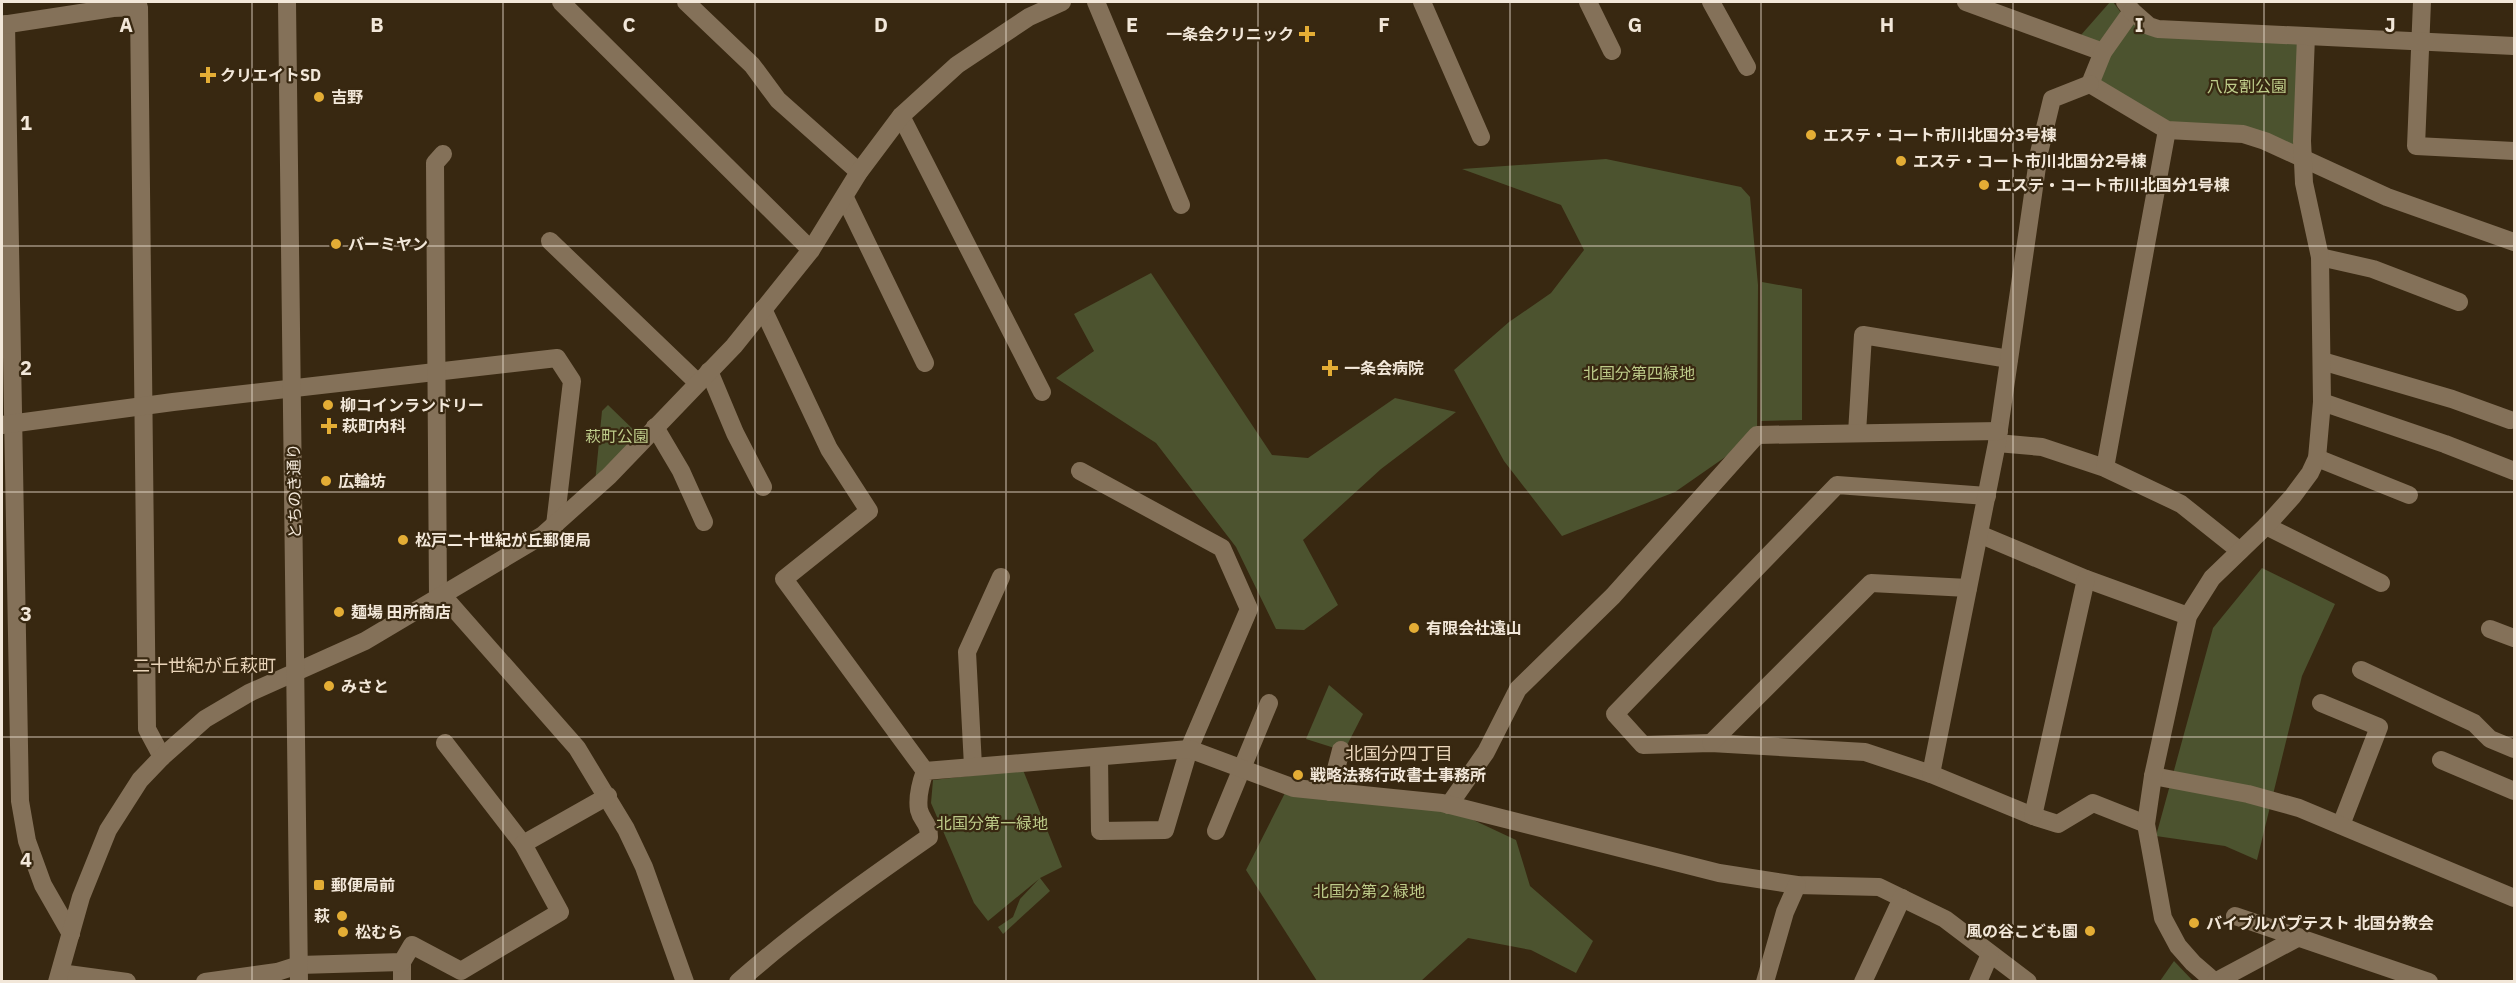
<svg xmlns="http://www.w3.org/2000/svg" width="2516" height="983" font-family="'IBM Plex Sans','Noto Sans JP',sans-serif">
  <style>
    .green { fill: #4c532f }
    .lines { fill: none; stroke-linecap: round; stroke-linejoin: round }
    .minor { stroke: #847159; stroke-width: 18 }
    .tertiary { stroke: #847159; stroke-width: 18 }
    .grid { fill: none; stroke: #f2e7d9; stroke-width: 1.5; stroke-opacity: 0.55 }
    .poi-dot { fill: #e4ad35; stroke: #382811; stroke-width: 2 }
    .labels { text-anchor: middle; stroke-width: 4.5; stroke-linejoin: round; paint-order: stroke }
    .poi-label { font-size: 16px; font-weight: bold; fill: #f2e7d9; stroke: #382811; text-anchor: start }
    .park-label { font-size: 16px; fill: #becc8a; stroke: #382811 }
    .street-label { font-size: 16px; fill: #f2e7d9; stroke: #382811 }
    .neighbourhood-label { font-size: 18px; fill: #ead5ba; stroke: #382811 }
    .grid-label { font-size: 20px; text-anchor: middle; font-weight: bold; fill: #f2e7d9; stroke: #382811; stroke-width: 4.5; stroke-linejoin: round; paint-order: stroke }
  </style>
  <rect width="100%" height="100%" fill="#382811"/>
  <!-- green -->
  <g class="green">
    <polygon points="2110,2 2113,2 2125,18 2103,47 2081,35"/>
    <polygon points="2139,19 2306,36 2303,157 2265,141 2164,128 2090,84 2103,52"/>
    <polygon points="1606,159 1741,187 1750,197 1758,285 1757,435 1675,492 1562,536 1504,461 1454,370 1509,322 1551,293 1584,250 1561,205 1462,169"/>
    <polygon points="1151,273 1272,455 1308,458 1395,398 1456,412 1381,469 1303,540 1338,605 1304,630 1276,629 1236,547 1156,443 1056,378 1094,351 1074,314"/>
    <polygon points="1762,282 1802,289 1802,420 1761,421"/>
    <polygon points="608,405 640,436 595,483 602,411"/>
    <polygon points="2262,568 2335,604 2302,676 2257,860 2225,846 2156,836 2213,628"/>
    <polygon points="1329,685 1363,714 1344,751 1306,739"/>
    <polygon points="1023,770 1062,867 1040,878 1050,891 1003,934 998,927 1013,917 1020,899 1039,879 988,921 974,903 931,803 933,780"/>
    <polygon points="1286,791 1452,810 1516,840 1530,886 1593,941 1576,973 1531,950 1468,938 1421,981 1317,981 1246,870"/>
    <polygon points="2174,961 2193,981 2160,981"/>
  </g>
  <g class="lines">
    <!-- minor -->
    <g class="minor">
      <polyline points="561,2 811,250"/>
      <polyline points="686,2 752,65 778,100 859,172"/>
      <polyline points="1096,2 1181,205"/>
      <polyline points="1422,2 1481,137"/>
      <polyline points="1588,2 1612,51"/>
      <polyline points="1711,2 1747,67"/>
      <polyline points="1966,2 2103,52"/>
      <polyline points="2125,2 2132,11 2103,52 2090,84 2167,130 2243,134 2265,141 2387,197 2514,242"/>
      <polyline points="2422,2 2416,146 2514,151"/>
      <polyline points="6,24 20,801 27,841 43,885 71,934"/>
      <polyline points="2,25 113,8 139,7 147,729 162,757"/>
      <polyline points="901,116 1042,392"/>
      <polyline points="845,198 925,363"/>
      <polyline points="550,241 698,383"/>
      <polyline points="2320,257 2373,269 2459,302"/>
      <polyline points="763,309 829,449 869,511 784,579 925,771"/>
      <polyline points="2322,361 2452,399 2510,420"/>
      <polyline points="709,371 735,433 763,487"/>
      <polyline points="2322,402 2445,444 2514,471"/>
      <polyline points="2,425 173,402 557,358 572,381 555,525"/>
      <polyline points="655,427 681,471 704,522"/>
      <polyline points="1857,433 1863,335 2009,359"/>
      <polyline points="1997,443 2042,447 2105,468 2181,504 2240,551"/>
      <polyline points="2317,458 2409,495"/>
      <polyline points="2105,468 2167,130"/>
      <polyline points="1080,471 1222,548 1249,609 1189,749 1165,830 1100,831 1099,757"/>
      <polyline points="1987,496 1837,485 1615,714 1643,745 1711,743 1865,752 1931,774 2033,816 2058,824 2093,803 2146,824"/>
      <polyline points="2266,526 2381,583"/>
      <polyline points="1979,534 2086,579 2188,616"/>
      <polyline points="443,596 577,748 626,829 644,867 685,982"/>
      <polyline points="438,598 435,163 443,154"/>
      <polyline points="2490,629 2514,638"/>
      <polyline points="2361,670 2474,723 2490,739 2514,749"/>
      <polyline points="2321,703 2379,727 2341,825"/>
      <polyline points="445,743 523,844"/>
      <polyline points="1711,743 1871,583 1968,588"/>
      <polyline points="2441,760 2514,791"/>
      <polyline points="973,766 967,652 1001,577"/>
      <polyline points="1931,774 1997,443 2039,153 2052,99 2090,84"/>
      <polyline points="2153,776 2248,794 2299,808 2514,898"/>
      <polyline points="1330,792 1341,750"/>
      <polyline points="1449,805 1486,752 1518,689 1613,596 1757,435 1999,431"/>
      <polyline points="2033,816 2086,579"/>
      <polyline points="1216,831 1269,703"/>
      <polyline points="2235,916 2429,982"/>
      <polyline points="402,962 402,982"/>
      <polyline points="60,973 127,982"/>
      <polyline points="57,982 81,897 108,830 140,780 162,757 205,719 249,693 365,641 543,535 609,476 734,346 811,250 859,172 901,116 957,65 1029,17 1062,2"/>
      <polyline points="205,982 277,972 299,965 402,962 412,945 461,971 560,912 523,844 608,796"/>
      <path d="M 738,982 C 798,929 863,883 929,837 C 929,822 922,822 919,810 C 917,798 921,782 925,771 L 1189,749 L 1294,788 L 1442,803 L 1719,873 L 1797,885 L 1879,887 L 1945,919 L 2028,982"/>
      <polyline points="1765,982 1785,912 1797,885"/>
      <polyline points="1863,982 1902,898"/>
      <polyline points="1978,982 1990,954"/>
      <polyline points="2215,982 2193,963 2178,946 2163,918 2146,824 2153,776 2188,616 2212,578 2266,526 2293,496 2310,473 2317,458 2322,402 2320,257 2304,183 2302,141 2306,36"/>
      <polyline points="2215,982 2299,937"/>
    </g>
    <!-- tertiary -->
    <g class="tertiary">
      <polyline points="287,2 299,982"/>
      <polyline points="2132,11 2149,26 2158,29 2514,46"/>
    </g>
  </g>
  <!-- grid -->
  <path class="grid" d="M 252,2 L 252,982M 503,2 L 503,982M 755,2 L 755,982M 1006,2 L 1006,982M 1258,2 L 1258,982M 1510,2 L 1510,982M 1761,2 L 1761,982M 2013,2 L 2013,982M 2264,2 L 2264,982M 2,246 L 2514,246M 2,492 L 2514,492M 2,737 L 2514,737"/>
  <!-- markers -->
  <g class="poi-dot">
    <path d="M1304 25h6v6h6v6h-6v6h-6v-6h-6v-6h6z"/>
    <path d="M205 66h6v6h6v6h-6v6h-6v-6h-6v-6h6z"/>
    <circle cx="319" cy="97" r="6"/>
    <circle cx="1811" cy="135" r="6"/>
    <circle cx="1901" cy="161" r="6"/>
    <circle cx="1984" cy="185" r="6"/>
    <circle cx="336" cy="244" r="6"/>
    <path d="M1327 359h6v6h6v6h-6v6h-6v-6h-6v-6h6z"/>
    <circle cx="328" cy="405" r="6"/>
    <path d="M326 417h6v6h6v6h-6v6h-6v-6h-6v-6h6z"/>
    <circle cx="326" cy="481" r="6"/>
    <circle cx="403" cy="540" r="6"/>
    <circle cx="339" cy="612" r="6"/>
    <circle cx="1414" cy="628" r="6"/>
    <circle cx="329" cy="686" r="6"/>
    <circle cx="1298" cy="775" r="6"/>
    <rect x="313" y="879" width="12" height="12" rx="3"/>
    <circle cx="342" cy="916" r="6"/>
    <circle cx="2194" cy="923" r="6"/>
    <circle cx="2090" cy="931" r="6"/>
    <circle cx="343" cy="932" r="6"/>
  </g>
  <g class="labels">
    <!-- poi labels -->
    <g class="poi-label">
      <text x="1294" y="40" text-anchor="end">一条会クリニック</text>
      <text x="220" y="81">クリエイトSD</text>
      <text x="331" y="103">吉野</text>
      <text x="1823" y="141">エステ・コート市川北国分3号棟</text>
      <text x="1913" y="167">エステ・コート市川北国分2号棟</text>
      <text x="1996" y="191">エステ・コート市川北国分1号棟</text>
      <text x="348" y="250">バーミヤン</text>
      <text x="1344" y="374">一条会病院</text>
      <text x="340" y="411">柳コインランドリー</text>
      <text x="342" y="432">萩町内科</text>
      <text x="338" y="487">広輪坊</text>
      <text x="415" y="546">松戸二十世紀が丘郵便局</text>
      <text x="351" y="618">麺場 田所商店</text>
      <text x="1426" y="634">有限会社遠山</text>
      <text x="341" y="692">みさと</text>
      <text x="1310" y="781">戦略法務行政書士事務所</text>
      <text x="331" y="891">郵便局前</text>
      <text x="330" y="922" text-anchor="end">萩</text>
      <text x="2206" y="929">バイブルバプテスト 北国分教会</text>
      <text x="2078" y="937" text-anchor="end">風の谷こども園</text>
      <text x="355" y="938">松むら</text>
    </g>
    <!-- park labels -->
    <g class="park-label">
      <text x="2247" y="92">八反割公園</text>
      <text x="1639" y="379">北国分第四緑地</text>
      <text x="617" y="442">萩町公園</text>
      <text x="992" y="829">北国分第一緑地</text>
      <text x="1369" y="897">北国分第２緑地</text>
    </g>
    <!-- street labels -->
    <g class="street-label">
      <text transform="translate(294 491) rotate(-91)" y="6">とちのき通り</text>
    </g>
    <!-- neighbourhood labels -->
    <g class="neighbourhood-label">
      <text x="204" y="672">二十世紀が丘萩町</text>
      <text x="1399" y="760">北国分四丁目</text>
    </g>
  </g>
  <g class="grid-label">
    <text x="126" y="32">A</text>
    <text x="377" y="32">B</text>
    <text x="629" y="32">C</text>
    <text x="881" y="32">D</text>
    <text x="1132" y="32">E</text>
    <text x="1384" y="32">F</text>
    <text x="1635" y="32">G</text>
    <text x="1887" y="32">H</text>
    <text x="2139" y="32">I</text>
    <text x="2390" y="32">J</text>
    <text x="26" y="130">1</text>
    <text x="26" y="375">2</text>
    <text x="26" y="621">3</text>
    <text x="26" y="867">4</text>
  </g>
  <!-- border -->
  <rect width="2516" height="983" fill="none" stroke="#f2e7d9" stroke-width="6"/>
</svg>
